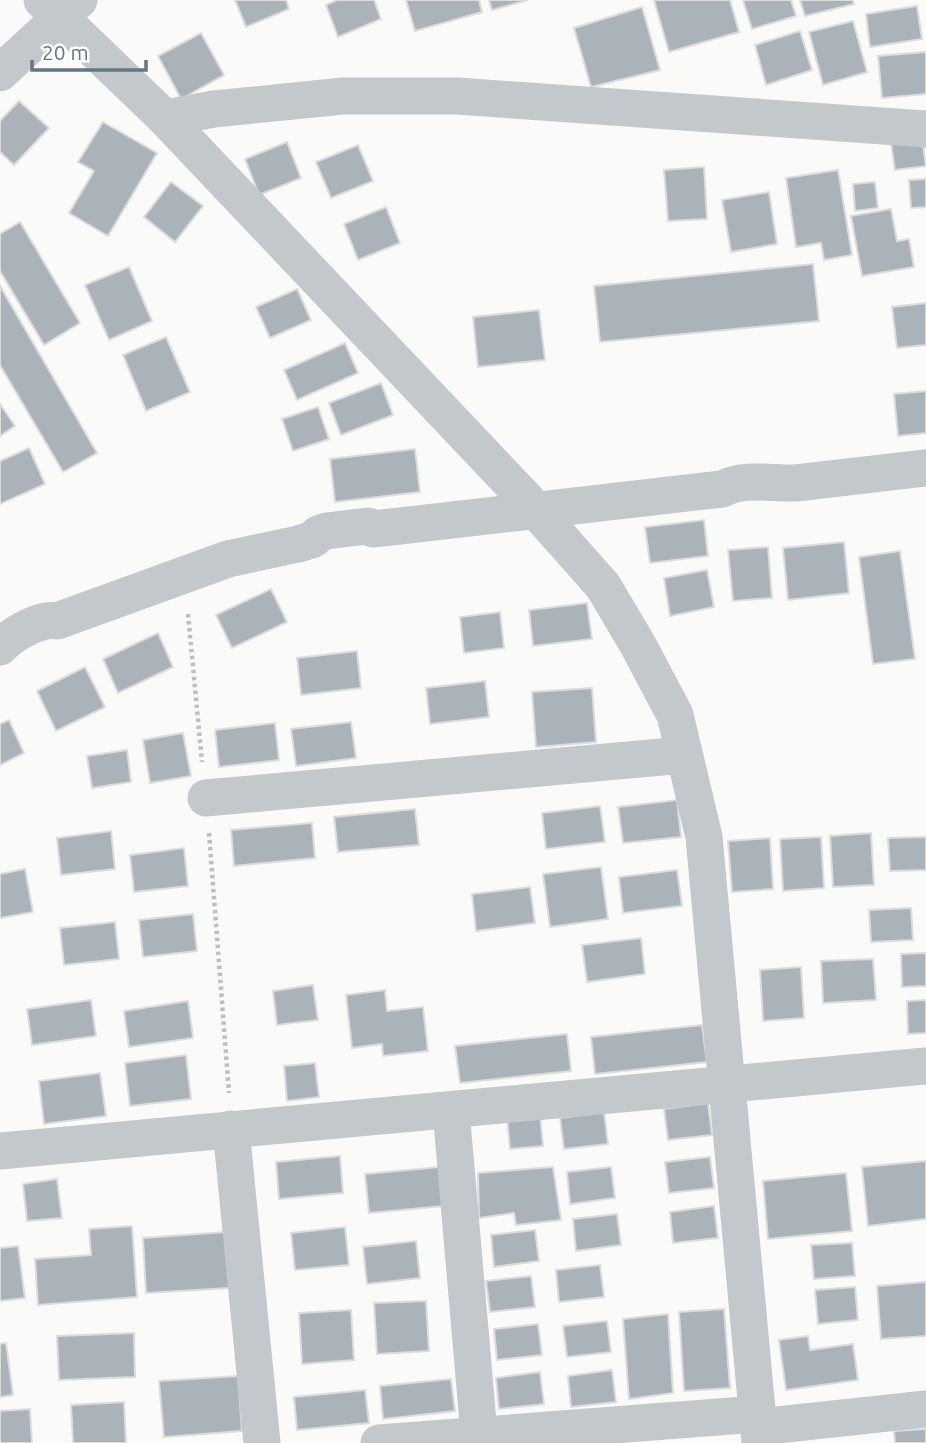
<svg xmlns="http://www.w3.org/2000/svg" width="926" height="1443" font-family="Ubuntu,sans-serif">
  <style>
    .building { fill: #aab3b9; stroke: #dcdcda; stroke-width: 2 }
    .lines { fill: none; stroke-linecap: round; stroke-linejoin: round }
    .path { stroke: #bbbfc2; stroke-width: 4.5; stroke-dasharray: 3.5 3.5; stroke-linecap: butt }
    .minor { stroke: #c3c8cc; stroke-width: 37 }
  </style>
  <rect width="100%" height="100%" fill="#fafaf8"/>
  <!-- building -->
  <g class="building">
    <polygon points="235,0 286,0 289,9 246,27"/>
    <polygon points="337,0 374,0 381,19 338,37 326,5"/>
    <polygon points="406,0 479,0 482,12 415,31"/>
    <polygon points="489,0 528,0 492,10"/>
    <polygon points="654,0 730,0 739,32 669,52"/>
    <polygon points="743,0 791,0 796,16 752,29"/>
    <polygon points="800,0 853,0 854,4 805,16"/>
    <polygon points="917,6 922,39 870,47 866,14"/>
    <polygon points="642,7 660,70 591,87 574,28"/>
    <polygon points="853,21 867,72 823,85 809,32"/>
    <polygon points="800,31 812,70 766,85 755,45"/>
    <polygon points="201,33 224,75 181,99 158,56"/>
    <polygon points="926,52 926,94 882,98 878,56"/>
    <polygon points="19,101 49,128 14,165 0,152 0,121"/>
    <polygon points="103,122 157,153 108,236 69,213 94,171 78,162"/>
    <polygon points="922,139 926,166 895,170 891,143"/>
    <polygon points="287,142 301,178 259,195 245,159"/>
    <polygon points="358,145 373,181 331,198 316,162"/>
    <polygon points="704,167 707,219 668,221 664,170"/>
    <polygon points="838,170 852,255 824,260 821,243 796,247 786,178"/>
    <polygon points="926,179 926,207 911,208 909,180"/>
    <polygon points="171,182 203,206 175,242 144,217"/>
    <polygon points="875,182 878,208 855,211 853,184"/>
    <polygon points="769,192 777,244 731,252 722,200"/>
    <polygon points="386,207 400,243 358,260 344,224"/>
    <polygon points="891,209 897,241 909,239 914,267 862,276 851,216"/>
    <polygon points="20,222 80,323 44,345 0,271 0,234"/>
    <polygon points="813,264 819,321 600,342 594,286"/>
    <polygon points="129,267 152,321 109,340 85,285"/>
    <polygon points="0,286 97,453 63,472 0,365"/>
    <polygon points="297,289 311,320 270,338 256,307"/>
    <polygon points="926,303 926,345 897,348 892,307"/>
    <polygon points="539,310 545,360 478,367 473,317"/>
    <polygon points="166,337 190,392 146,411 123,355"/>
    <polygon points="345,343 358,373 297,400 284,370"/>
    <polygon points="381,383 393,415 341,435 329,403"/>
    <polygon points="926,391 926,433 898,436 894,394"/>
    <polygon points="0,404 15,426 0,436"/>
    <polygon points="318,407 329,439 293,451 282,419"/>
    <polygon points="29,448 45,484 0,504 0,461"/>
    <polygon points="415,449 420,492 335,502 330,459"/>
    <polygon points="704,520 708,556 650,563 645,527"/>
    <polygon points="844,542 849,593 788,600 783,548"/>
    <polygon points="768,547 772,598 733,601 728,550"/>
    <polygon points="900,551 915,659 873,664 859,557"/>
    <polygon points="707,570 714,607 670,616 664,578"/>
    <polygon points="271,589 287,622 232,648 216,615"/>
    <polygon points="587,603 592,639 533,646 529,610"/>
    <polygon points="500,612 504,648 464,653 460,617"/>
    <polygon points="158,633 173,667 118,693 103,659"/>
    <polygon points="357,651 361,688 301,695 297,658"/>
    <polygon points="85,667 105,707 56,731 37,691"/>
    <polygon points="485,681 489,717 430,724 426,688"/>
    <polygon points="592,688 596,742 536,747 532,692"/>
    <polygon points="9,720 24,753 0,765 0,724"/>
    <polygon points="351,722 356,758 296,766 291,729"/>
    <polygon points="275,723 279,760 219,767 215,730"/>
    <polygon points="183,733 191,776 150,783 143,740"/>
    <polygon points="127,750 131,782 92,788 87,756"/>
    <polygon points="677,800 681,837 623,843 618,807"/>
    <polygon points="600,806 605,842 546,849 542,813"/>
    <polygon points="415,809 419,845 338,852 334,817"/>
    <polygon points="312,823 315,858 234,866 231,830"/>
    <polygon points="111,831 115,869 61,875 57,838"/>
    <polygon points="871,833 874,885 833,887 830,836"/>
    <polygon points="821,837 824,888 783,891 780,839"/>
    <polygon points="926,837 926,870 890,871 888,838"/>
    <polygon points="770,838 773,889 732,892 728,841"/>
    <polygon points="184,848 188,886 134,892 130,855"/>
    <polygon points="601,867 608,919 550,927 543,874"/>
    <polygon points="25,869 33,912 0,918 0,874"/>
    <polygon points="677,870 682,906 623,913 619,877"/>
    <polygon points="530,887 535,923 476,931 472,894"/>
    <polygon points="911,908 913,940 871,942 869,910"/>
    <polygon points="193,914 197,951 143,957 139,920"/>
    <polygon points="115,922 119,959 64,965 60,928"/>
    <polygon points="641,938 645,974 587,982 582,945"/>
    <polygon points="926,953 926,986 902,987 901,954"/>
    <polygon points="873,959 876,1000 823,1003 821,961"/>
    <polygon points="801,967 804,1018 763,1021 760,970"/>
    <polygon points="313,985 318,1020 277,1025 273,991"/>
    <polygon points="385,990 387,1011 423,1007 428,1051 383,1056 382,1044 352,1048 346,995"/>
    <polygon points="91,1000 96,1036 32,1045 27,1009"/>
    <polygon points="926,1000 926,1033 908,1034 907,1001"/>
    <polygon points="188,1001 193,1038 129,1047 124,1011"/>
    <polygon points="702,1025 707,1062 595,1074 591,1037"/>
    <polygon points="567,1034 571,1071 460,1083 455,1046"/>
    <polygon points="186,1055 191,1099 130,1106 125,1063"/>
    <polygon points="315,1063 319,1097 287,1101 284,1066"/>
    <polygon points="100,1073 106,1116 44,1124 39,1081"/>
    <polygon points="708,1103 712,1135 668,1140 664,1109"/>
    <polygon points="604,1112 608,1144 564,1149 560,1118"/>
    <polygon points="540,1114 543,1146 510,1149 507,1117"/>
    <polygon points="340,1156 343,1193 279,1199 276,1162"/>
    <polygon points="710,1157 714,1188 669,1193 665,1162"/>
    <polygon points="926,1161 926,1219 868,1226 862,1167"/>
    <polygon points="440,1167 444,1206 369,1213 365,1174"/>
    <polygon points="553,1167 561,1220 516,1225 514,1213 479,1218 478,1173"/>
    <polygon points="611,1167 615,1198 570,1204 567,1172"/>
    <polygon points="846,1173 852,1231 768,1239 763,1181"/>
    <polygon points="57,1179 62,1218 27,1221 23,1184"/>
    <polygon points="714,1206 718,1238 673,1243 670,1212"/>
    <polygon points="617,1214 621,1245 576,1251 573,1219"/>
    <polygon points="132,1226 137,1297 38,1305 35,1259 91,1255 89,1229"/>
    <polygon points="345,1227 349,1265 295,1270 291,1233"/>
    <polygon points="535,1230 539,1261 494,1267 491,1235"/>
    <polygon points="226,1232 229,1288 146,1293 143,1238"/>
    <polygon points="416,1241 420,1278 367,1284 363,1247"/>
    <polygon points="852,1243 855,1276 814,1279 811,1245"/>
    <polygon points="18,1246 25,1298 0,1301 0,1248"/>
    <polygon points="600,1265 604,1297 559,1302 556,1270"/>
    <polygon points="531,1276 535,1307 490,1312 486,1281"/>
    <polygon points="926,1282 926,1336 881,1339 877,1286"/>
    <polygon points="855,1287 858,1320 818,1324 815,1290"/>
    <polygon points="426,1301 429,1351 377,1354 374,1303"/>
    <polygon points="724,1309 730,1388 684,1391 679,1312"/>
    <polygon points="351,1310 354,1360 302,1364 299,1313"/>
    <polygon points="668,1314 673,1393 629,1399 623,1319"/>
    <polygon points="607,1321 611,1352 567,1357 563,1326"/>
    <polygon points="538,1324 542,1355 497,1360 494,1329"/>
    <polygon points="134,1333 135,1377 59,1380 57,1336"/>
    <polygon points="808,1336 810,1350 853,1344 858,1380 786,1390 779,1340"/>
    <polygon points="6,1343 13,1395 0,1397 0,1344"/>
    <polygon points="612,1370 616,1402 571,1407 568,1376"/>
    <polygon points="540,1372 544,1404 499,1409 496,1378"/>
    <polygon points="238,1376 242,1431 164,1437 159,1381"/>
    <polygon points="451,1379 455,1411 383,1419 380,1386"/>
    <polygon points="365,1390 369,1423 297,1430 294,1397"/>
    <polygon points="124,1402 126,1443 73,1443 71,1405"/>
    <polygon points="30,1409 32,1443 0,1443 0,1411"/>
    <polygon points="926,1429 926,1443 895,1443 894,1431"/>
  </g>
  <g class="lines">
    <!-- path -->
    <g class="path">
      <polyline points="188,614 202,762"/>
      <polyline points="209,833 229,1093"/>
    </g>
    <!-- minor -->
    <g class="minor">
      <polyline points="42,0 165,118 525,498 603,586 638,645 675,715 704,837 760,1443"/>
      <polyline points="0,73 79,0"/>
      <polyline points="165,118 214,109 343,96 457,96 926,129"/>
      <path d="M 0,647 C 12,634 40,618 57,621 L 228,559 L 298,544 L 314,539 L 318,534 L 326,531 L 368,526 L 373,529 L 722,489 C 745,477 772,484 796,483 L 926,468"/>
      <polyline points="206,798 684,755"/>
      <polyline points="451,1110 479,1434"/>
      <polyline points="231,1129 262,1443"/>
      <polyline points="0,1151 926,1066"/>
      <polyline points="759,1427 926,1409"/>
      <polyline points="379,1443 757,1414"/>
    </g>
  </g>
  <!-- scale -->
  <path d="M32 60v10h114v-10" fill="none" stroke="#657683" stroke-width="3.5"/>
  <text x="42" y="60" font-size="21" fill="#657683" stroke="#ffffff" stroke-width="5" paint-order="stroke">20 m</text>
</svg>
